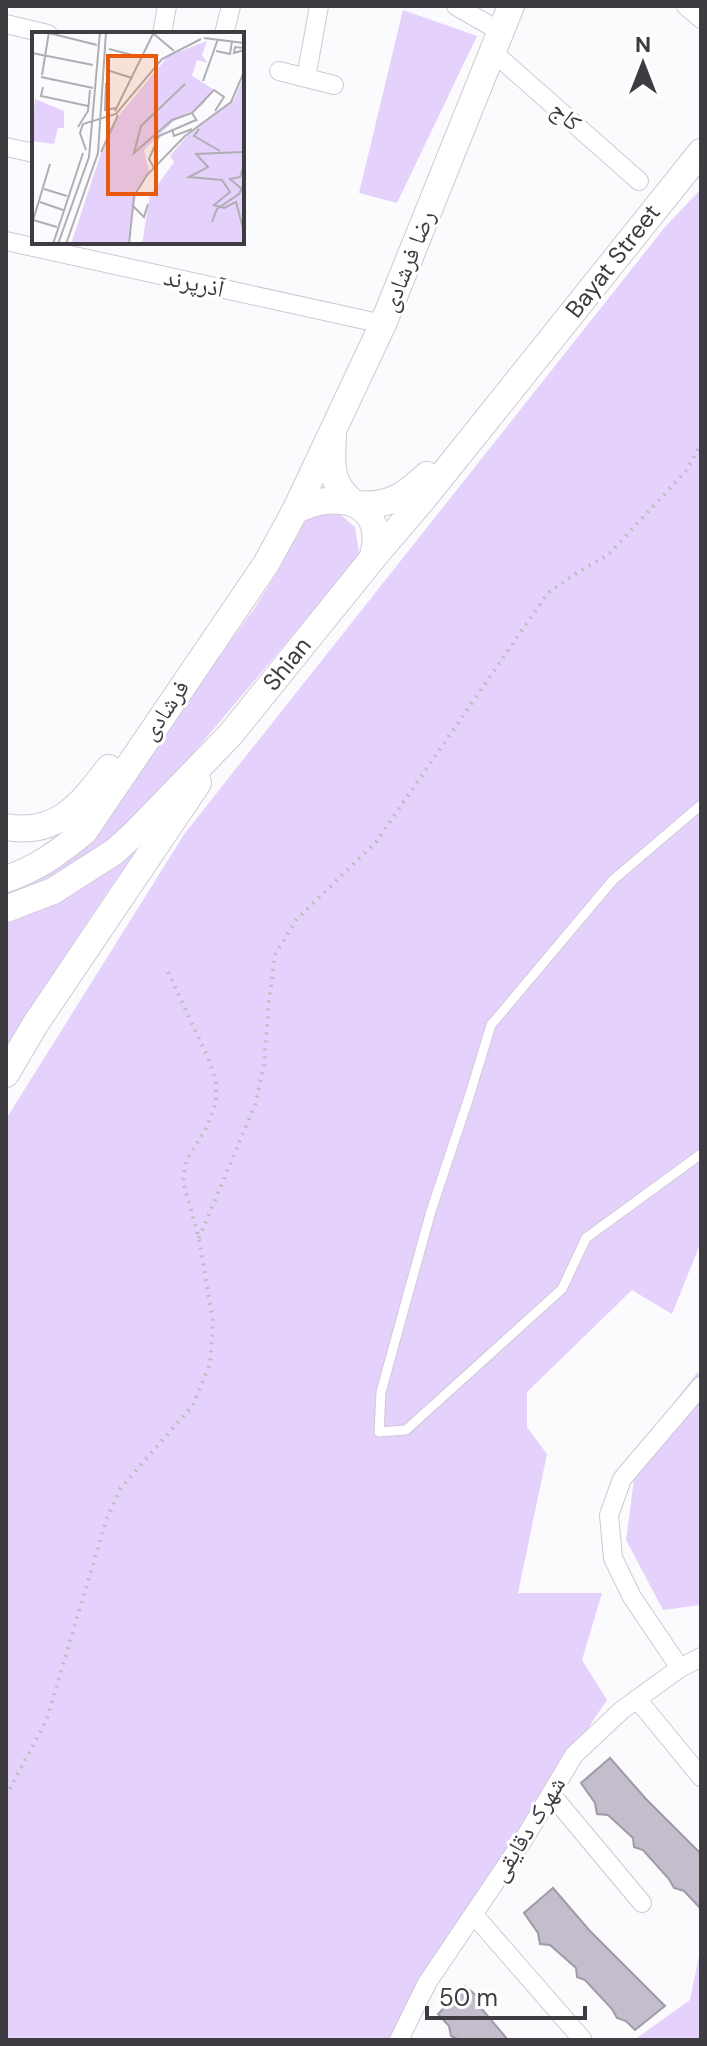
<svg xmlns="http://www.w3.org/2000/svg" width="707" height="2046" font-family="'DM Sans','Noto Naskh Arabic',sans-serif">
  <style>
    .green { fill: #e5d2fc }
    .building { fill: #c4becc; stroke: #a09aa8; stroke-width: 2 }
    .lines { fill: none; stroke-linecap: round; stroke-linejoin: round }
    .service-casing { stroke: #cfc9d7; stroke-width: 11 }
    .minor-casing { stroke: #cfc9d7; stroke-width: 20 }
    .secondary-casing { stroke: #cfc9d7; stroke-width: 28 }
    .path { stroke: #bfbdc1; stroke-width: 4; stroke-dasharray: 2 6; stroke-linecap: butt }
    .service { stroke: #fff; stroke-width: 9 }
    .minor { stroke: #fff; stroke-width: 18 }
    .secondary { stroke: #fff; stroke-width: 26 }
    .labels { text-anchor: middle; stroke-width: 6; stroke-linejoin: round; paint-order: stroke }
    .street-label { font-size: 24px; fill: #3e3b41; stroke: #fff }
    .inset-road { fill: none; stroke: #afaeb2; stroke-width: 2 }
    .view { fill: #e8590c; fill-opacity: 0.15; stroke: #e8590c; stroke-width: 4 }
    .inset-edge { fill: none; stroke: #3e3b41; stroke-width: 4 }
  </style>
  <rect width="100%" height="100%" fill="#fbfafd"/>
  <!-- green -->
  <g class="green">
    <polygon points="403,10 477,36 397,203 359,193"/>
    <polygon points="701,189 701,1242 672,1314 632,1290 527,1392 527,1427 547,1454 518,1593 602,1593 582,1660 607,1700 425,1970 388,2040 6,2040 6,1119 185,833 665,227"/>
    <polygon points="327,513 341,515 355,527 359,552 355,561 180,769 127,828 60,874 6,897 6,888 138,769 254,609 279,569 298,529 312,515"/>
    <path d="M 166,812 C 106,888 55,970 6,1054 L 6,922 C 30,914 55,906 76,892 C 110,870 137,839 166,812 Z"/>
    <polygon points="697,1373 701,1375 701,1605 663,1610 626,1540 638,1449"/>
    <polygon points="701,1946 701,2040 634,2040 690,2000"/>
  </g>
  <!-- building -->
  <g class="building">
    <polygon points="610,1758 646,1799 701,1854 701,1909 684,1891 674,1888 669,1879 643,1850 634,1847 633,1838 608,1815 597,1814 595,1803 581,1783"/>
    <polygon points="553,1888 589,1930 665,2006 635,2030 626,2021 617,2018 612,2009 585,1980 577,1977 576,1968 550,1945 540,1944 538,1933 524,1913"/>
    <polygon points="465,1986 478,1997 481,2008 508,2040 460,2040 451,2036 449,2026 438,2014"/>
  </g>
  <g class="lines">
    <defs>
      <polyline id="service" points="701,805 613,880 491,1025 469,1097 431,1211 381,1392 379,1432 406,1430 562,1289 586,1238 701,1154"/>
      <g id="minor">
        <polyline points="456,6 501,32"/>
        <polyline points="686,6 701,19"/>
        <polyline points="6,24 48,34"/>
        <polyline points="162,34 167,6"/>
        <polyline points="224,34 231,6"/>
        <polyline points="493,52 639,181"/>
        <polyline points="279,71 334,85"/>
        <polyline points="306,78 319,6"/>
        <polyline points="6,147 34,153"/>
        <polyline points="6,241 383,324"/>
        <polyline points="680,1668 632,1597 613,1558 609,1515 622,1479 701,1386"/>
        <polyline points="637,1699 701,1777"/>
        <polyline points="551,1794 642,1903"/>
        <polyline points="474,1915 582,2039"/>
        <polyline points="399,2040 427,1983 524,1839 574,1755 622,1710 680,1668 701,1657"/>
      </g>
      <g id="secondary">
        <path d="M 333,437 C 331,467 330,485 355,504 C 389,507 403,497 427,475"/>
        <path d="M 295,511 C 338,488 389,502 372,559"/>
        <path d="M 6,827 C 58,836 81,804 109,768"/>
        <path d="M 6,879 C 38,868 58,853 84,832 L 266,564 L 295,511 L 383,324 L 511,6"/>
        <polyline points="6,909 53,891 114,852 136,832 230,735 372,559 424,498 701,152"/>
        <polyline points="6,1074 36,1023 198,783"/>
      </g>
    </defs>
    <!-- service casing -->
    <use href="#service" class="service-casing"/>
    <!-- minor casing -->
    <use href="#minor" class="minor-casing"/>
    <!-- secondary casing -->
    <use href="#secondary" class="secondary-casing"/>
    <!-- path -->
    <g class="path">
      <polyline points="199,1238 255,1105 264,1065 269,1001 275,955 296,920 376,842 547,594 573,575 608,555 686,471 701,444"/>
      <polyline points="6,1796 46,1721 107,1518 120,1489 193,1405 210,1364 213,1322 199,1238 183,1181 186,1161 207,1127 216,1102 216,1080 208,1058 168,972"/>
    </g>
    <!-- service -->
    <use href="#service" class="service"/>
    <!-- minor -->
    <use href="#minor" class="minor"/>
    <!-- secondary -->
    <use href="#secondary" class="secondary"/>
  </g>
  <g class="labels">
    <!-- street labels -->
    <g class="street-label">
      <text transform="translate(566 116) rotate(41)" y="8">کاج</text>
      <text transform="translate(408 261) rotate(-68)" y="8">رضا فرشادی</text>
      <text transform="translate(613 261) rotate(-52)" y="8">Bayat Street</text>
      <text transform="translate(194 283) rotate(12)" y="8">آذرپرند</text>
      <text transform="translate(287 664) rotate(-51)" y="8">Shian</text>
      <text transform="translate(165 710) rotate(-56)" y="8">فرشادی</text>
      <text transform="translate(528 1829) rotate(-58)" y="8">شهرک دقایقی</text>
    </g>
  </g>
  <!-- overview -->
  <g transform="translate(32 32)">
    <rect width="212" height="212" fill="#fbfafd"/>
    <path d="M 175,9 L 170,23 L 175,31 L 165,28 L 160,44 L 181,57 L 171,73 L 142,89 L 112,118 L 117,139 L 105,157 L 96,212 L 39,212 L 76,100 L 89,81 L 136,24 ZM 212,44 L 212,212 L 110,212 L 118,163 L 142,130 L 138,124 L 156,103 L 202,68 ZM 3,67 L 32,79 L 32,96 L 26,96 L 22,112 L 0,109 Z" fill="#e5d2fc"/>
    <path class="inset-road" d="M 17,1 L 65,13M 122,2 L 142,19M 172,6 L 212,11M 212,16 L 203,15 L 202,21 L 212,18M 77,17 L 104,24M 184,19 L 198,22 L 200,9M 0,21 L 61,33M 75,38 L 100,46M 10,43 L 17,0M 9,45 L 61,56M 171,49 L 186,7M 74,51 L 73,78 L 84,76M 153,52 L 109,94 L 102,121 L 140,88 L 160,81M 11,55 L 9,64 L 56,74M 83,79 L 122,0M 165,89 L 160,81 L 182,58 L 192,65 L 183,79M 46,95 L 56,79 L 58,58M 140,97 L 142,104 L 160,97M 167,97 L 162,104 L 188,119M 54,118 L 48,101 L 51,92 L 84,82 L 130,27 L 169,7M 69,120 L 86,83M 212,120 L 164,122 L 176,135 L 157,145 L 190,148 L 198,160 L 182,173 L 192,176 L 204,170 L 212,200M 122,136 L 117,127 L 127,104 L 164,88M 12,157 L 35,164M 210,157 L 198,147 L 208,145 L 212,133M 8,170 L 31,178M 100,173 L 112,185 L 116,172M 1,188 L 25,195M 180,190 L 185,177 L 207,162 L 212,152M 0,192 L 18,132M 21,212 L 51,121M 26,212 L 57,125 L 68,0M 34,212 L 66,121 L 74,0M 97,212 L 102,164 L 115,143 L 153,104 L 199,70 L 212,40"/>
    <path class="view" d="M 76,24 L 124,24 L 124,162 L 76,162 Z"/>
    <rect width="212" height="212" class="inset-edge"/>
  </g>
  <!-- border -->
  <rect width="707" height="2046" fill="none" stroke="#3e3b41" stroke-width="16"/>
  <!-- north arrow -->
  <g transform="translate(643 64)" stroke="#ffffff" stroke-width="6" paint-order="stroke">
  <path d="M0-6L14 30L0 20L-14 30Z" fill="#3e3b41"/>
  <text y="-12" font-size="22" font-weight="bold" text-anchor="middle" fill="#3e3b41">N</text>
  </g>
  <!-- scale -->
  <path d="M427 2006v12h158v-12" fill="none" stroke="#3e3b41" stroke-width="4"/>
  <text x="439" y="2006" font-size="24" fill="#3e3b41" stroke="#ffffff" stroke-width="6" paint-order="stroke">50 m</text>
</svg>
